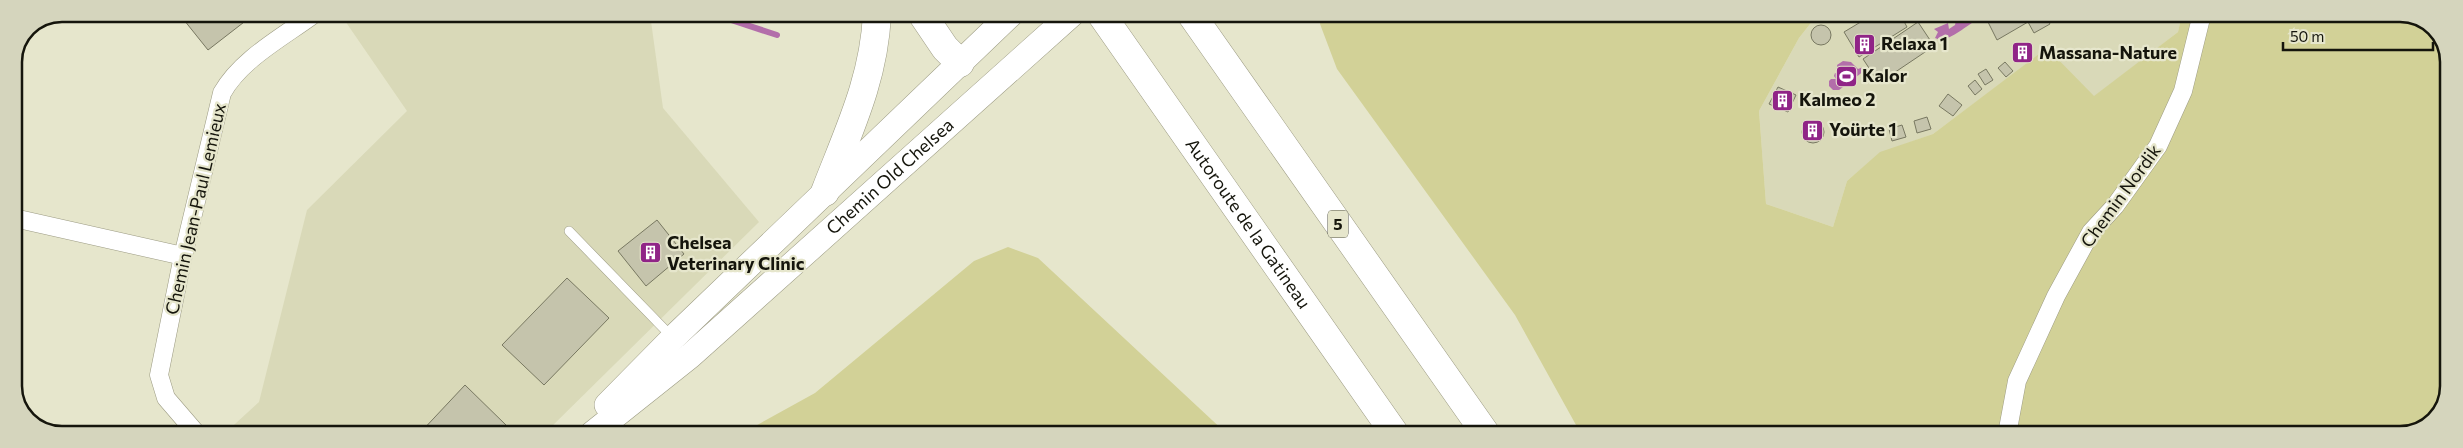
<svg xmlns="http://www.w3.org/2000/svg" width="2463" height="448" font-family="Commissioner,sans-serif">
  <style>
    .built { fill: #d9d9b8 }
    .green { fill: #d2d197 }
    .water { fill: #b36eaa }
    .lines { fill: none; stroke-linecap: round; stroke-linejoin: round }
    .stream { stroke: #b36eaa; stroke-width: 6 }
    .building { fill: #c5c4ac; stroke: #787861 }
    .lane-casing { stroke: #9c9b83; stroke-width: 10 }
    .street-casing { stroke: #9c9b83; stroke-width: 19 }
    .secondary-casing { stroke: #9c9b83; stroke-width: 26 }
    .highway-casing { stroke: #9c9b83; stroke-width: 29 }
    .lane { stroke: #fff; stroke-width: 9 }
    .street { stroke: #fff; stroke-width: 18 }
    .secondary { stroke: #fff; stroke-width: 25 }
    .highway { stroke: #fff; stroke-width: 28 }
    .labels { text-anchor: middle; stroke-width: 4.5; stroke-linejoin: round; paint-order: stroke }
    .shield { fill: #e6e6cc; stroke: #545446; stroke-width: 1 }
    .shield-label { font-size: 16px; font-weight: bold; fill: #15150c }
    .poi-label { font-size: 18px; font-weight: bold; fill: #15150c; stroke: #e6e6cc; text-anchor: start }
    .street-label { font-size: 18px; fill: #15150c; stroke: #e6e6cc }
    .rim { fill: none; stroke: #15150c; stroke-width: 2.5 }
  </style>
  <rect width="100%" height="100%" fill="#e6e6cc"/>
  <!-- built -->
  <g class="built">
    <polygon points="348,14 650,14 663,108 759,222 544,434 224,434 259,402 307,210 407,111 343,18"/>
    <polygon points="1818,14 2182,14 2178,32 2094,97 2047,49 1933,134 1880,153 1847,181 1833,227 1766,204 1759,111 1799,38"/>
  </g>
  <!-- green -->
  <g class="green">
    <polygon points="1322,14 1758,14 1765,23 1779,23 1787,14 1818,14 1799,38 1759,111 1766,204 1833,227 1847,181 1880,152 1933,134 2047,48 2094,96 2178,32 2182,14 2407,14 2435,28 2449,57 2449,392 2432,422 2400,434 1581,434 1515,315 1337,69 1320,24"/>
    <polygon points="1008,247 1038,258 1227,434 741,434 815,393 974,261"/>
  </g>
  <!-- water -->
  <g class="water">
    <path d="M 1973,14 L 1977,20 C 1965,26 1948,44 1935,38 L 1938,32 L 1934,29 L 1948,23 L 1949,29 L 1955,25 L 1957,16 Z"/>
    <polygon points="1843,61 1851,62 1858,69 1863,67 1864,71 1839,90 1833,90 1829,86 1829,81 1831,79 1836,79 1834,76 1835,73 1839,74 1837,65"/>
  </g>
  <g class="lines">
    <!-- stream -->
    <polyline class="stream" points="722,14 722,17 777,35"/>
  </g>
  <!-- building -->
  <g class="building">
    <polygon points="182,14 244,14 248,19 208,50 180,15"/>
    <polygon points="1874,14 1900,14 1907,27 1859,57 1844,32"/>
    <polygon points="1984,14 2044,14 2050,24 2034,33 2028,22 1997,40"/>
    <polygon points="1918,22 1934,46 1879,83 1863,59"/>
    <circle cx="1821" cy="35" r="10"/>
    <polygon points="2025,45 2032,55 2021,62 2014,52"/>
    <polygon points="2005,62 2013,71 2006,77 1998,68"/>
    <polygon points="1986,69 1993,80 1985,85 1978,74"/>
    <polygon points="1975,80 1982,89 1975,95 1968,86"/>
    <polygon points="1778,87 1796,95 1788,112 1769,104"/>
    <polygon points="1948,94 1962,105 1953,116 1939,106"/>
    <polygon points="1927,117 1931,129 1917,133 1914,121"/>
    <circle cx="1813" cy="132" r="11"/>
    <polygon points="1902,125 1906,137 1892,141 1889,129"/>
    <polygon points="657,220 684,254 646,286 618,251"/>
    <polygon points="567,278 609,318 544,385 502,345"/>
    <polygon points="465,385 507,426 500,434 419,434"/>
  </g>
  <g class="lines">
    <defs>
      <polyline id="lane" points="569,231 673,338"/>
      <g id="street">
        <polyline points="14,218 183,256"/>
        <polyline points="2008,429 2017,381 2056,296 2091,232 2115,206 2158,146 2183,91 2202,14"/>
        <path d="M 197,434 L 166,398 L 159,375 L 183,256 L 222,93 C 241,59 283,37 314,14"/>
      </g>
      <g id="secondary">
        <polyline points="607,405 673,338 1011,14"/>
        <path id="s1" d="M 592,434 L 690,356 L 1072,14"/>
      </g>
      <g id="highway">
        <polyline points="922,14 945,48 960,63"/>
        <path id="s2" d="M 1101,14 L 1395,434"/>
        <polyline points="1191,14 1486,434"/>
        <path d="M 825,192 C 848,132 874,80 877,14"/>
      </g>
    </defs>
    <!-- lane casing -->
    <use href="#lane" class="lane-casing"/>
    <!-- street casing -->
    <use href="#street" class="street-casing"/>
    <!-- secondary casing -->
    <use href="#secondary" class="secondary-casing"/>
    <!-- highway casing -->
    <use href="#highway" class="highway-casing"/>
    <!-- lane -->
    <use href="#lane" class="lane"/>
    <!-- street -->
    <use href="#street" class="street"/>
    <!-- secondary -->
    <use href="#secondary" class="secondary"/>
    <!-- highway -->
    <use href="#highway" class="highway"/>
  </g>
  <!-- icons -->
  <defs>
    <symbol id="building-square" viewBox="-11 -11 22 22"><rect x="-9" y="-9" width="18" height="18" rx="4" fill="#902487" stroke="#e6e6cc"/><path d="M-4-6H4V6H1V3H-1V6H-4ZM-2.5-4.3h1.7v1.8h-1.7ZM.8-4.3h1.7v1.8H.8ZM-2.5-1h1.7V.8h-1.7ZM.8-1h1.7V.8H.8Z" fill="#fff"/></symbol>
    <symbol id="stadium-square" viewBox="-11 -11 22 22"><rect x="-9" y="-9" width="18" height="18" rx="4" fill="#902487" stroke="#e6e6cc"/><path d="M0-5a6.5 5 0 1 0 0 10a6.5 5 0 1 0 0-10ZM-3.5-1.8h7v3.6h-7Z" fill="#fff"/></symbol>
  </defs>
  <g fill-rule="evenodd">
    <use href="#building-square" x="1852" y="32" width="25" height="25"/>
    <use href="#building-square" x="2010" y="40" width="25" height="25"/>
    <use href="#stadium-square" x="1834" y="64" width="25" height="25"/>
    <use href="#building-square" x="1770" y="88" width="25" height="25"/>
    <use href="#building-square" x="1800" y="118" width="25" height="25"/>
    <use href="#building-square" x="638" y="240" width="25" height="25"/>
  </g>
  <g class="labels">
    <!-- shield labels -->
    <rect class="shield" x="1328" y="210.5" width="20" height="27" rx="4"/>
    <g class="shield-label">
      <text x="1338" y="230">5</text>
    </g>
    <!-- poi labels -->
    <g class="poi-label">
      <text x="1881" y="50">Relaxa 1</text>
      <text x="2039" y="59">Massana-Nature</text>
      <text x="1862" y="82">Kalor</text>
      <text x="1799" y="106">Kalmeo 2</text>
      <text x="1829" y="136">Yoürte 1</text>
      <text x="667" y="249">Chelsea<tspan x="667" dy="21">Veterinary Clinic</tspan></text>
    </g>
    <!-- street labels -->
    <g class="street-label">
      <text dy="6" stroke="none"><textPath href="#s1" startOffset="394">Chemin Old Chelsea</textPath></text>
      <text transform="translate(2121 196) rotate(-54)" y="6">Chemin Nordik</text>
      <text transform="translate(196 209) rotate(-77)" y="6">Chemin Jean-Paul Lemieux</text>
      <text dy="6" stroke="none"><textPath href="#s2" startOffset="256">Autoroute de la Gatineau</textPath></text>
    </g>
  </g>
  <!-- crop -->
  <path d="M0 0H2463V448H0ZM62 22H2400A40 40 0 0 1 2440 62V386A40 40 0 0 1 2400 426H62A40 40 0 0 1 22 386V62A40 40 0 0 1 62 22Z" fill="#d5d5bd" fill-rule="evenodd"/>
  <path class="rim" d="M62 22H2400A40 40 0 0 1 2440 62V386A40 40 0 0 1 2400 426H62A40 40 0 0 1 22 386V62A40 40 0 0 1 62 22Z"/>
  <!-- scale -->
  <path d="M2283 42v8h150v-8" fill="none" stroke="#15150c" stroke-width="2.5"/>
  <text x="2290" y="42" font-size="15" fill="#15150c" stroke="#e6e6cc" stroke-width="4" paint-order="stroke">50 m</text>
</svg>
